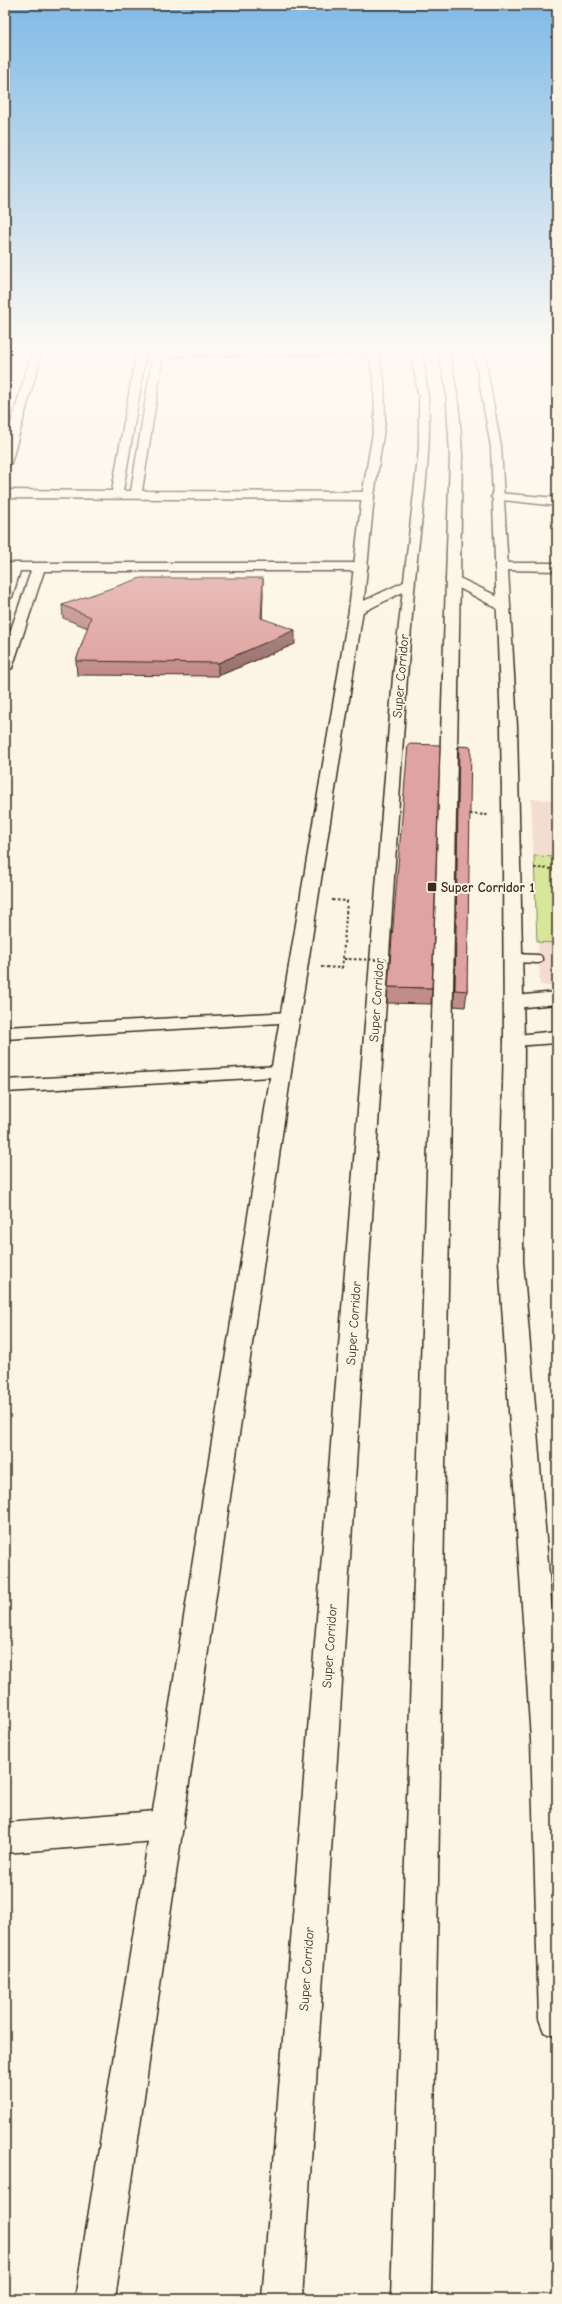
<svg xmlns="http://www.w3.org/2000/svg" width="562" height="2304" font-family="'Comic Neue',sans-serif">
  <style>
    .built { fill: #f3ddd1 }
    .green { fill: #d6e79a; stroke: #88885c }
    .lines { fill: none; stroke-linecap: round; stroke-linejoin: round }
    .service-casing { stroke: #3b2a1e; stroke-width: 11 }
    .minor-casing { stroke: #3b2a1e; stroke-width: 3 }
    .tertiary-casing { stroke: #3b2a1e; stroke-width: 3 }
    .primary-casing { stroke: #3b2a1e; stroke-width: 3 }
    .path { stroke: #3b2a1e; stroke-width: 2; stroke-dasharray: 2.5 2.5; stroke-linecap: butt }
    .service { stroke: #fcf5e5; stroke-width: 8 }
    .minor { fill: #fcf5e5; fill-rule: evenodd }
    .tertiary { fill: #fcf5e5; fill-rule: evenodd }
    .primary { fill: #fcf5e5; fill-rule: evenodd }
    .path-bridge { stroke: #3b2a1e; stroke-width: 2; stroke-dasharray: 2.5 2.5; stroke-linecap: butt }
    .wall { fill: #c08d8a; stroke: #3b2a1e }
    .shaded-wall { fill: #9c7371; stroke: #3b2a1e }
    .building { fill: #dfa4a1; stroke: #3b2a1e }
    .poi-dot { fill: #3b2a1e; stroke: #fcf5e5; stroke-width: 1.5 }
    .labels { text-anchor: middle; stroke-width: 4; stroke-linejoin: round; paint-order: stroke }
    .street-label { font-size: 13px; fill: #3b2a1e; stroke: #fcf5e5 }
    .poi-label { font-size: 13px; font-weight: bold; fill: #3b2a1e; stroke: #fcf5e5; text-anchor: start }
  </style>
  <rect width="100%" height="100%" fill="#fcf5e5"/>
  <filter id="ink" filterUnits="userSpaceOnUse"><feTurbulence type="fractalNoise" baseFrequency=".025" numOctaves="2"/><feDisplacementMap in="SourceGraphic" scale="8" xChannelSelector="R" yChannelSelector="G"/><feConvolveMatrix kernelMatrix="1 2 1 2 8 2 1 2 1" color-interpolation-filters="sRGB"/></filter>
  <g filter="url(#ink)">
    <!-- built -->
    <polygon class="built" points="531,799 557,800 557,987 540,985"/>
    <!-- green -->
    <polygon class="green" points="534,856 557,857 557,943 537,942"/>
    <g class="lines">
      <defs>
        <polyline id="service" points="513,958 538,959"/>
        <g id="minor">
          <polygon points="33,348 43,348 11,463 5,466 5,444"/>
          <polygon points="137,348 147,348 123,491 131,491 154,348 164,348 163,350 373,349 378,352 376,354 163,356 142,491 368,492 374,496 368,500 5,498 5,490 112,491"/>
          <polygon points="497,493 557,498 557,506 493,499 491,497"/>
          <polygon points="5,563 362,563 368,567 362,571 44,571 12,668 5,672 5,647 31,571 20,571 12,597 5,601 5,578 7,571 5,571"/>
          <polygon points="501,563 557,563 557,571 496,570 495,567"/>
          <polygon points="453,575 493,594 509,607 502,611 448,582 446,579"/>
          <polygon points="408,580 415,584 413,587 361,613 351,613 349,610 351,607"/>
          <polygon points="557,992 557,1004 514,1008 507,1006 504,1002 507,998 514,996"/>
          <polygon points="290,1012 297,1014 300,1018 297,1022 5,1039 5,1027"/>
          <polygon points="557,1031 557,1043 514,1046 507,1044 504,1040 507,1036"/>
          <polygon points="281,1066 288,1068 291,1072 288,1076 5,1092 5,1080"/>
          <polygon points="168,1810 180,1814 184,1825 180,1836 168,1840 5,1853 5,1823"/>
        </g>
        <g id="tertiary">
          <polygon points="367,348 377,348 384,380 385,421 374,496 363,610 291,1072 115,2299 75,2299 271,1072 349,610 362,496 375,421 374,380"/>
          <polygon points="470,348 480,348 486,363 501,447 517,727 524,1040 523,1261 557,1672 557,2037 544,2032 539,2019 531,1740 499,1261 504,1040 503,867 501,727 491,447 476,363"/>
        </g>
        <g id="primary">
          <path d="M 410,348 L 420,348 C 437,416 426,481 418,550 C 413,592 411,635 407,677 L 302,2299 L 262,2299 L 393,677 L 419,449 L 419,398 Z"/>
          <path d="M 437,348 L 447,348 C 458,383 460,418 462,455 L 431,2299 L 391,2299 L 450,455 L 446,387 Z"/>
        </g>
      </defs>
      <!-- service casing -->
      <use href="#service" class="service-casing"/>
      <!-- minor casing -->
      <use href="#minor" class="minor-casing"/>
      <!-- tertiary casing -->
      <use href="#tertiary" class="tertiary-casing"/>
      <!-- primary casing -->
      <use href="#primary" class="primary-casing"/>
      <!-- path -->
      <g class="path">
        <polyline points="470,814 489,815"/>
        <polyline points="534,868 557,869"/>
        <polyline points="332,900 347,901 343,959"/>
        <polyline points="321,967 342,968"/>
      </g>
      <!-- service -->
      <use href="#service" class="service"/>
      <!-- minor -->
      <use href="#minor" class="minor"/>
      <!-- tertiary -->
      <use href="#tertiary" class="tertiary"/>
      <!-- primary -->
      <use href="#primary" class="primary"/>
      <!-- path-bridge -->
      <polyline class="path-bridge" points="342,968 343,959 391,960"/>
    </g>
    <!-- wall -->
    <g class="wall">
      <polygon points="263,591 262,618 295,644 218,676 77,675 76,661 88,628 63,618 62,605"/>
      <polygon points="459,746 467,991 465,1007 454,1006 458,761"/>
      <polygon points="388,987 432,988 431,1004 387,1003"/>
    </g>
    <!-- shaded-wall -->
    <g class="shaded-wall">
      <polygon points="263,578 263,591 262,631 261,618"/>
      <polygon points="295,630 295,644 218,676 218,663"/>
    </g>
    <!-- building -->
    <g class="building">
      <polygon points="141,578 263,578 261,618 295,630 218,663 76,661 91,617 62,605"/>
      <polygon points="408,744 440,745 432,988 388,987"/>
      <polygon points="459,746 471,747 467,991 455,990"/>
    </g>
  </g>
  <!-- sky -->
  <linearGradient id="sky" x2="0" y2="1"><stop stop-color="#80bae7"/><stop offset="0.52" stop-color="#fefaf3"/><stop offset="1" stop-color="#fefaf3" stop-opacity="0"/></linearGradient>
  <rect width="562" height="670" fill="url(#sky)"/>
  <!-- markers -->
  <rect class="poi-dot" x="427" y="882" width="10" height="10" rx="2"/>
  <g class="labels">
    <!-- street labels -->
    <g class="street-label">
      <text transform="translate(400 676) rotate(-85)" y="5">Super Corridor</text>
      <text transform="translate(376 1000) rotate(-86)" y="5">Super Corridor</text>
      <text transform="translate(353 1323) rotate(-86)" y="5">Super Corridor</text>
      <text transform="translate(329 1646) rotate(-86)" y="5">Super Corridor</text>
      <text transform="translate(306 1969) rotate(-86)" y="5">Super Corridor</text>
    </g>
    <!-- poi labels -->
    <g class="poi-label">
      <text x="441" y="892">Super Corridor 1</text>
    </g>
  </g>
  <!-- margin -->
  <rect width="562" height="2304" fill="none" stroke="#fcf5e5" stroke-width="20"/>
  <rect x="10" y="10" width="542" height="2284" fill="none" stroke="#3b2a1e" stroke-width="1.5" filter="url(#ink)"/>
</svg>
